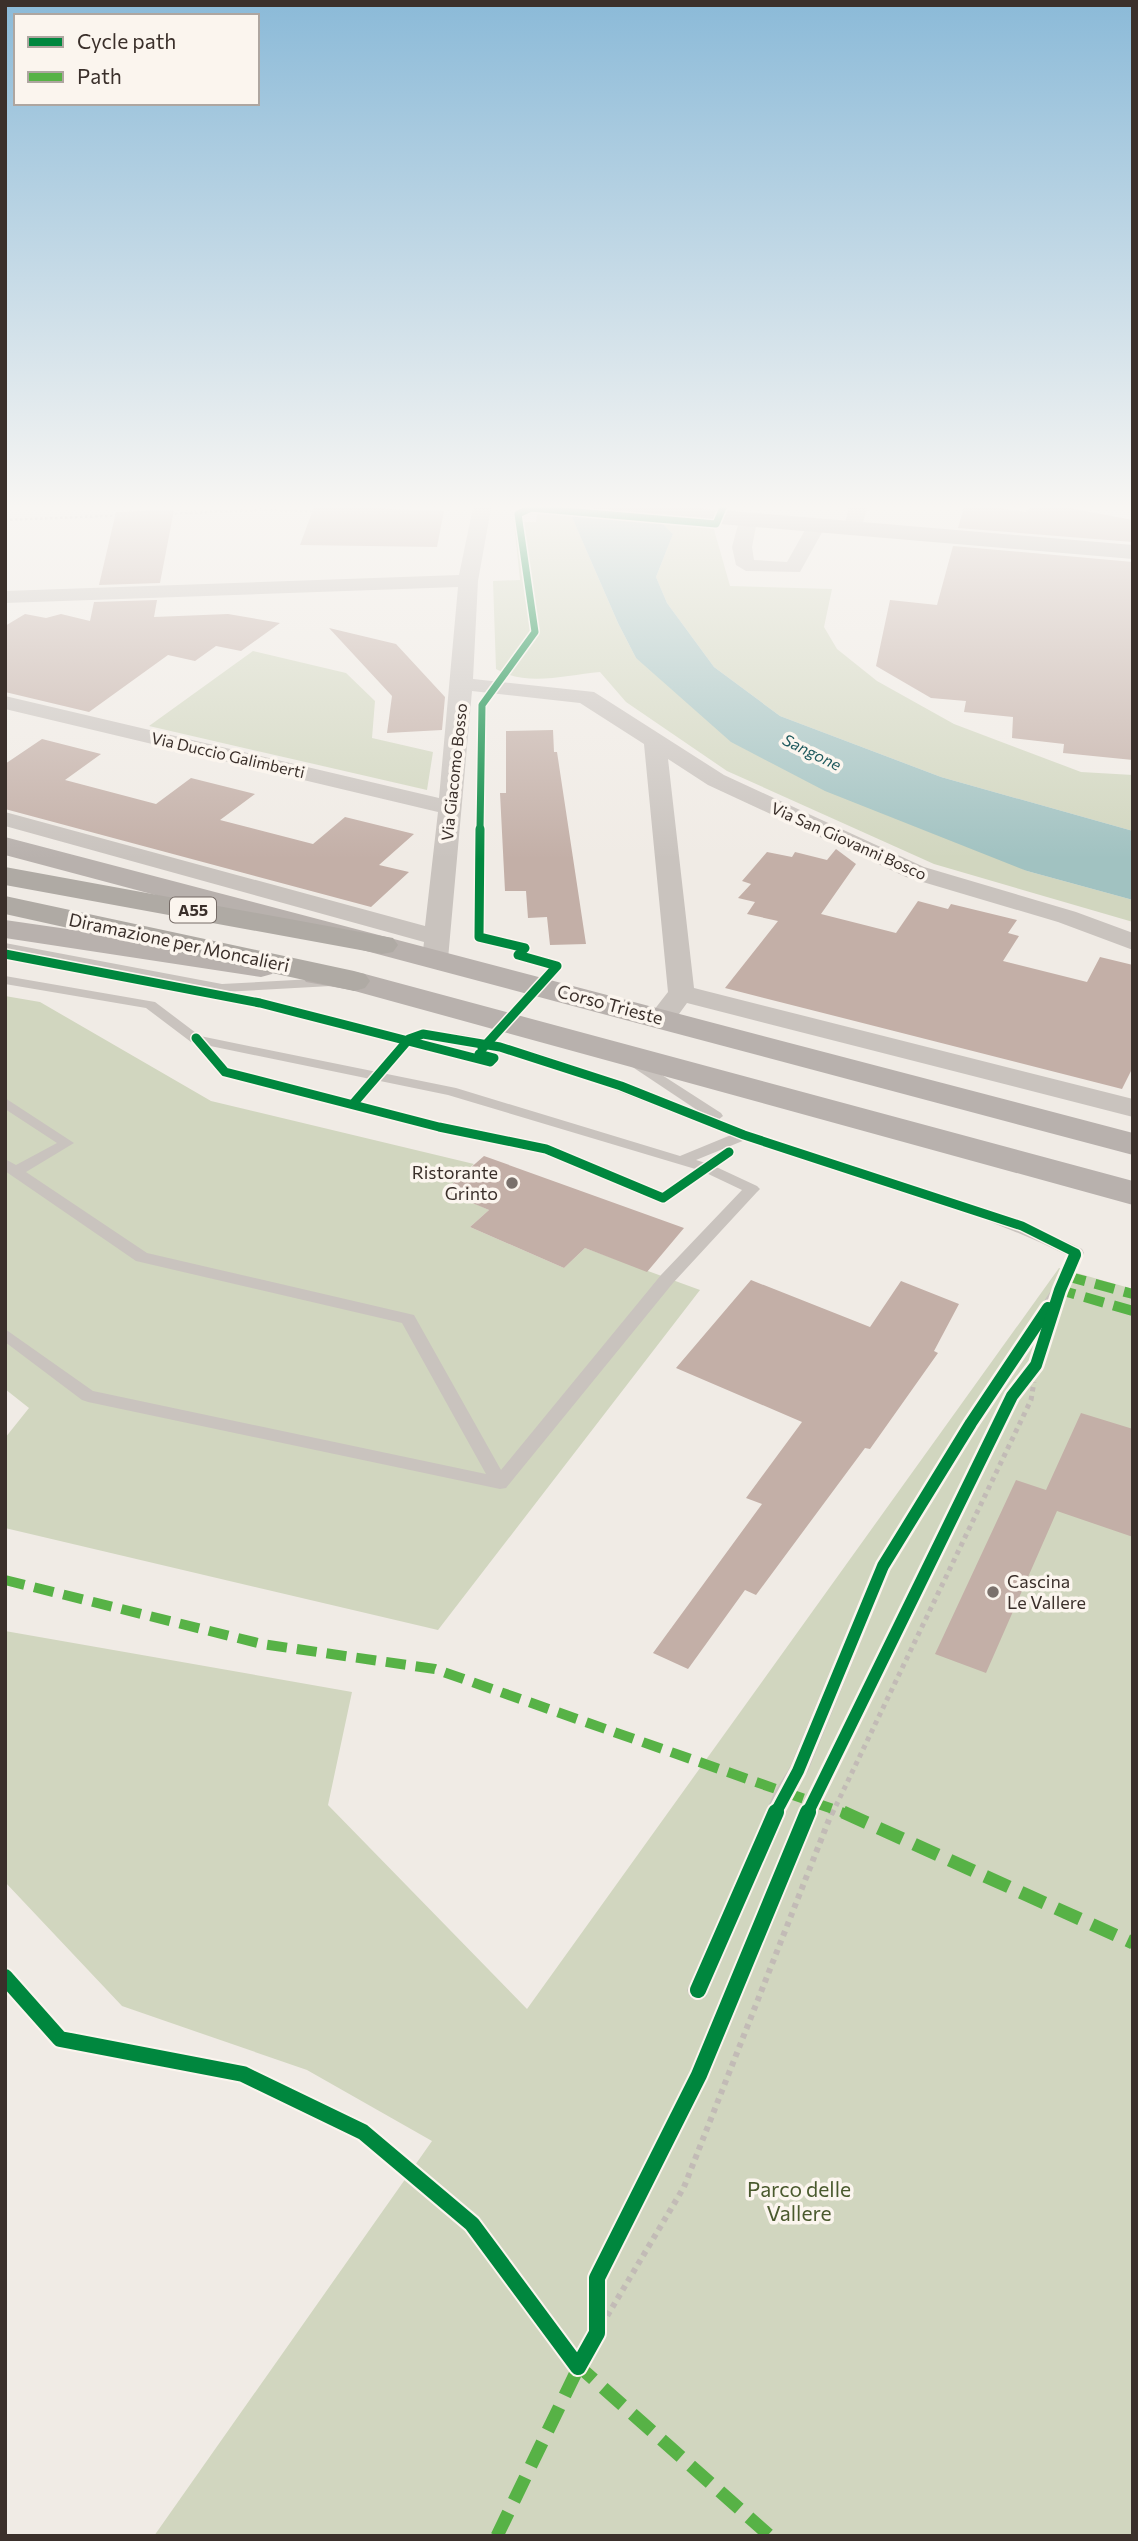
<svg xmlns="http://www.w3.org/2000/svg" width="1138" height="2541" font-family="Commissioner,sans-serif">
  <style>
    .green { fill: #d1d6bf }
    .water { fill: #a1c2c1 }
    .building { fill: #c3afa7 }
    .lines { fill: none; stroke-linecap: round; stroke-linejoin: round }
    .path-far2 { stroke: #c2bbb6; stroke-width: 2.5; stroke-dasharray: 2.5 2.5; stroke-linecap: butt }
    .path-far1 { stroke: #c2bbb6; stroke-width: 5; stroke-dasharray: 4.5 4.5; stroke-linecap: butt }
    .path { stroke: #c2bbb6; stroke-width: 6; stroke-dasharray: 5 5; stroke-linecap: butt }
    .lane { fill: #c9c3be; fill-rule: evenodd }
    .street { fill: #c9c3be; fill-rule: evenodd }
    .secondary { fill: #bab3ae; fill-rule: evenodd }
    .primary { fill: #b8b1ad; fill-rule: evenodd }
    .highway { fill: #afaaa4; fill-rule: evenodd }
    .quiet-far1 { stroke: #57b246; stroke-width: 10; stroke-dasharray: 20 10; stroke-linecap: butt }
    .quiet { stroke: #57b246; stroke-width: 13; stroke-dasharray: 26 13; stroke-linecap: butt }
    .cycleway-far3-casing { stroke: #fbf5ee; stroke-width: 10 }
    .cycleway-far2-casing { stroke: #fbf5ee; stroke-width: 12 }
    .cycleway-far1-casing { stroke: #fbf5ee; stroke-width: 17 }
    .cycleway-casing { stroke: #fbf5ee; stroke-width: 20 }
    .cycleway-far3 { stroke: #00873e; stroke-width: 7 }
    .cycleway-far2 { stroke: #00873e; stroke-width: 9 }
    .cycleway-far1 { stroke: #00873e; stroke-width: 12 }
    .cycleway { stroke: #00873e; stroke-width: 16 }
    .poi-dot { fill: #7a716c; stroke: #fbf5ee; stroke-width: 2.5 }
    .labels { text-anchor: middle; stroke-width: 7; stroke-linejoin: round; paint-order: stroke }
    .far-water-label { font-size: 16px; font-style: italic; fill: #1f5a5e; stroke: #fbf5ee }
    .far-street-label { font-size: 16px; fill: #3b302b; stroke: #fbf5ee }
    .shield { fill: #fbf5ee; stroke: #756b66; stroke-width: 2 }
    .shield-label { font-size: 16px; font-weight: bold; fill: #3b302b }
    .street-label { font-size: 18px; fill: #3b302b; stroke: #fbf5ee }
    .poi-label { font-size: 18px; fill: #3b302b; stroke: #fbf5ee; text-anchor: end }
    .near-park-label { font-size: 21px; fill: #4a5a2e; stroke: #fbf5ee }
  </style>
  <rect width="100%" height="100%" fill="#f0ebe5"/>
  <!-- green -->
  <g class="green">
    <path d="M 537,514 L 571,515 L 618,623 L 636,658 L 1027,871 L 1133,900 L 1133,922 L 934,864 L 727,771 L 626,702 L 600,672 C 565,675 527,687 496,669 L 493,581 L 520,580 L 514,522 L 536,522 Z"/>
    <polygon points="662,523 713,526 730,586 832,589 824,627 837,649 877,681 954,724 1081,772 1133,775 1133,831 941,777 780,716 714,667 667,603 656,577 673,534"/>
    <polygon points="253,651 346,673 375,701 372,738 433,752 427,790 149,726"/>
    <polygon points="5,996 40,1002 211,1101 474,1164 445,1190 489,1210 470,1227 564,1268 585,1248 700,1290 438,1630 5,1528 5,1438 29,1408 5,1389"/>
    <polygon points="1059,1268 1133,1289 1133,2536 154,2536 432,2141 307,2070 122,2006 5,1882 5,1631 352,1692 328,1805 527,2009"/>
  </g>
  <!-- water -->
  <polygon class="water" points="571,515 662,523 673,534 656,577 667,603 714,667 780,716 941,777 1133,831 1133,900 1027,871 825,791 731,742 636,658 618,623"/>
  <!-- building -->
  <g class="building">
    <polygon points="965,503 1026,512 1034,503 1043,503 1133,520 1133,542 958,528"/>
    <polygon points="314,507 342,507 444,511 437,547 300,545"/>
    <polygon points="174,510 160,583 99,585 116,512"/>
    <polygon points="953,546 1133,562 1133,760 1063,753 1064,744 1012,738 1013,717 964,712 966,701 931,698 876,666 890,600 937,605"/>
    <polygon points="157,600 154,617 228,614 280,623 241,651 216,646 195,661 168,655 89,712 5,692 5,626 25,614 46,618 61,614 90,621 94,602"/>
    <polygon points="329,628 396,644 445,697 442,730 387,733 392,696"/>
    <polygon points="553,730 554,752 557,752 586,944 550,945 547,917 528,918 526,891 505,891 500,793 506,793 506,731"/>
    <polygon points="42,739 101,754 65,780 156,804 191,778 255,794 220,820 313,844 345,817 414,834 379,865 409,872 371,907 5,809 5,764"/>
    <polygon points="836,849 856,864 821,914 896,933 918,901 948,909 951,904 1017,920 1008,933 1019,936 1003,961 1087,982 1100,957 1133,965 1133,1067 1122,1089 725,988 778,921 747,914 755,902 738,898 751,884 742,881 767,852 792,857 795,852 827,860"/>
    <polygon points="484,1156 684,1228 647,1272 585,1248 564,1268 470,1227 489,1210 444,1191"/>
    <polygon points="751,1280 870,1327 901,1281 959,1304 934,1351 938,1353 870,1449 865,1448 756,1595 745,1590 688,1669 653,1653 762,1504 746,1498 802,1422 676,1368"/>
    <polygon points="1081,1413 1133,1429 1133,1537 1057,1511 986,1673 935,1654 1016,1480 1046,1490"/>
  </g>
  <g class="lines">
    <!-- path-far2 -->
    <polyline class="path-far2" points="5,520 262,510 444,514"/>
    <!-- path-far1 -->
    <polyline class="path-far1" points="832,1814 1031,1400 1034,1382"/>
    <!-- path -->
    <polyline class="path" points="597,2333 684,2187 832,1812"/>
    <!-- lane -->
    <g class="lane">
      <polygon points="5,943 222,984 331,978 338,982 331,986 222,992 5,951"/>
      <path d="M 5,976 L 155,1002 L 200,1036 L 456,1088 L 680,1156 L 731,1135 C 649,1104 570,1070 485,1047 C 470,1044 453,1040 438,1040 C 426,1040 411,1047 402,1039 C 440,1005 656,1095 703,1114 L 622,1060 L 629,1056 L 634,1057 L 721,1113 L 723,1116 L 718,1120 C 839,1167 963,1193 1082,1249 L 1084,1253 L 1068,1290 L 977,1427 L 891,1568 L 808,1771 L 793,1795 L 706,1997 L 698,2000 L 690,1997 L 687,1990 L 775,1791 L 790,1767 L 874,1566 L 965,1419 L 1052,1289 L 1067,1255 C 964,1205 853,1176 745,1140 L 696,1160 L 712,1165 L 757,1186 L 760,1189 L 757,1192 L 673,1283 L 506,1488 L 500,1489 L 88,1402 L 82,1400 L 5,1342 L 5,1329 L 93,1391 L 486,1474 L 402,1323 L 136,1261 L 5,1171 L 5,1159 L 16,1165 L 57,1143 L 5,1109 L 5,1098 L 74,1143 L 26,1172 L 147,1253 L 414,1315 L 501,1470 L 661,1275 L 742,1190 L 702,1171 L 448,1095 L 191,1042 L 146,1008 L 5,984 Z"/>
    </g>
    <!-- street -->
    <g class="street">
      <polygon points="474,503 492,503 478,581 473,679 594,692 724,775 924,867 1076,912 1133,933 1133,950 1058,922 906,877 708,785 668,759 694,988 1133,1099 1133,1117 687,1003 671,1025 651,1025 647,1019 668,992 644,744 580,703 472,691 448,959 444,965 426,965 422,959 424,942 5,826 5,812 425,926 438,812 5,709 5,696 439,798 458,587 5,603 5,591 459,575"/>
      <polygon points="850,503 868,503 862,527 853,533 844,527"/>
      <polygon points="748,515 757,521 752,547 754,560 787,562 809,523 823,523 825,527 800,572 746,571 736,565 732,547 739,521"/>
    </g>
    <!-- secondary -->
    <polygon class="secondary" points="545,503 637,503 1133,545 1133,559 556,510"/>
    <!-- primary -->
    <g class="primary">
      <polygon points="5,837 1133,1133 1133,1155 5,855"/>
      <polygon points="5,920 261,957 272,960 277,967 272,974 261,977 5,938"/>
      <polygon points="317,965 365,974 1133,1181 1133,1205 351,990 306,982 301,975 306,968"/>
    </g>
    <!-- highway -->
    <g class="highway">
      <polygon points="5,867 382,936 393,938 398,945 393,952 382,954 5,885"/>
      <polygon points="5,896 354,971 365,974 370,981 365,988 354,991 5,914"/>
    </g>
    <!-- quiet-far1 -->
    <g class="quiet-far1">
      <polyline points="1066,1276 1133,1294"/>
      <polyline points="1058,1294 1060,1290 1133,1311"/>
      <polyline points="5,1580 262,1644 435,1669 847,1814"/>
    </g>
    <!-- quiet -->
    <g class="quiet">
      <polyline points="843,1812 1133,1943"/>
      <polyline points="574,2362 770,2536"/>
      <polyline points="497,2536 581,2362"/>
    </g>
    <defs>
      <polyline id="cycleway-far3" points="480,830 482,705 535,632 518,514 531,508 716,524 725,503"/>
      <g id="cycleway-far2">
        <polyline points="480,829 479,937 525,948 518,955 557,966 482,1049"/>
        <polyline points="5,954 260,1003 490,1062 494,1058 479,1054"/>
        <polyline points="196,1038 225,1072 439,1127 546,1149 663,1198 729,1152"/>
        <polyline points="353,1104 409,1039 423,1034 500,1047 621,1086 744,1135 1022,1226 1076,1253 1074,1257"/>
      </g>
      <g id="cycleway-far1">
        <polyline points="775,1814 798,1771 883,1566 971,1423 1048,1308"/>
        <polyline points="807,1814 1012,1396 1036,1365 1060,1290 1075,1255"/>
      </g>
      <g id="cycleway">
        <polyline points="5,1977 60,2039 243,2074 363,2132 472,2224 578,2367 597,2333 597,2278 699,2075 808,1812"/>
        <polyline points="698,1990 776,1812"/>
      </g>
    </defs>
    <!-- cycleway-far3 casing -->
    <use href="#cycleway-far3" class="cycleway-far3-casing"/>
    <!-- cycleway-far2 casing -->
    <use href="#cycleway-far2" class="cycleway-far2-casing"/>
    <!-- cycleway-far1 casing -->
    <use href="#cycleway-far1" class="cycleway-far1-casing"/>
    <!-- cycleway casing -->
    <use href="#cycleway" class="cycleway-casing"/>
    <!-- cycleway-far3 -->
    <use href="#cycleway-far3" class="cycleway-far3"/>
    <!-- cycleway-far2 -->
    <use href="#cycleway-far2" class="cycleway-far2"/>
    <!-- cycleway-far1 -->
    <use href="#cycleway-far1" class="cycleway-far1"/>
    <!-- cycleway -->
    <use href="#cycleway" class="cycleway"/>
  </g>
  <!-- sky -->
  <linearGradient id="sky" x2="0" y2="1"><stop stop-color="#8bbad8"/><stop offset="0.59" stop-color="#f8f6f3"/><stop offset="1" stop-color="#f8f6f3" stop-opacity="0"/></linearGradient>
  <rect width="1138" height="859" fill="url(#sky)"/>
  <!-- markers -->
  <g class="poi-dot">
    <circle cx="512" cy="1183" r="7"/>
    <circle cx="993" cy="1592" r="7"/>
  </g>
  <g class="labels">
    <!-- far-water labels -->
    <g class="far-water-label">
      <text transform="translate(812 752) rotate(26)" y="6">Sangone</text>
    </g>
    <!-- far-street labels -->
    <g class="far-street-label">
      <text transform="translate(228 755) rotate(13)" y="6">Via Duccio Galimberti</text>
      <text transform="translate(454 772) rotate(-84)" y="6">Via Giacomo Bosso</text>
      <text transform="translate(849 841) rotate(24)" y="6">Via San Giovanni Bosco</text>
    </g>
    <!-- shield labels -->
    <rect class="shield" x="170" y="897.5" width="46" height="25" rx="5"/>
    <g class="shield-label">
      <text x="193" y="916">A55</text>
    </g>
    <!-- street labels -->
    <g class="street-label">
      <text transform="translate(179 943) rotate(12)" y="6">Diramazione per Moncalieri</text>
      <text transform="translate(610 1005) rotate(15)" y="6">Corso Trieste</text>
    </g>
    <!-- poi labels -->
    <g class="poi-label">
      <text x="498" y="1179">Ristorante<tspan x="498" dy="21">Grinto</tspan></text>
      <text x="1007" y="1588" text-anchor="start">Cascina<tspan x="1007" dy="21">Le Vallere</tspan></text>
    </g>
    <!-- near-park labels -->
    <g class="near-park-label">
      <text x="799" y="2197">Parco delle<tspan x="799" dy="24">Vallere</tspan></text>
    </g>
  </g>
  <!-- border -->
  <rect width="1138" height="2541" fill="none" stroke="#3b302b" stroke-width="14"/>
  <!-- legend -->
  <rect x="14" y="14" width="245" height="91" fill="#fbf5ee" stroke="#aea6a0" stroke-width="2"/>
  <rect x="28" y="37" width="35" height="10" fill="#00873e" stroke="#aea6a0" stroke-width="2"/>
  <text x="77" y="49" font-size="21" fill="#3b302b">Cycle path</text>
  <rect x="28" y="72" width="35" height="10" fill="#57b246" stroke="#aea6a0" stroke-width="2"/>
  <text x="77" y="84" font-size="21" fill="#3b302b">Path</text>
</svg>
